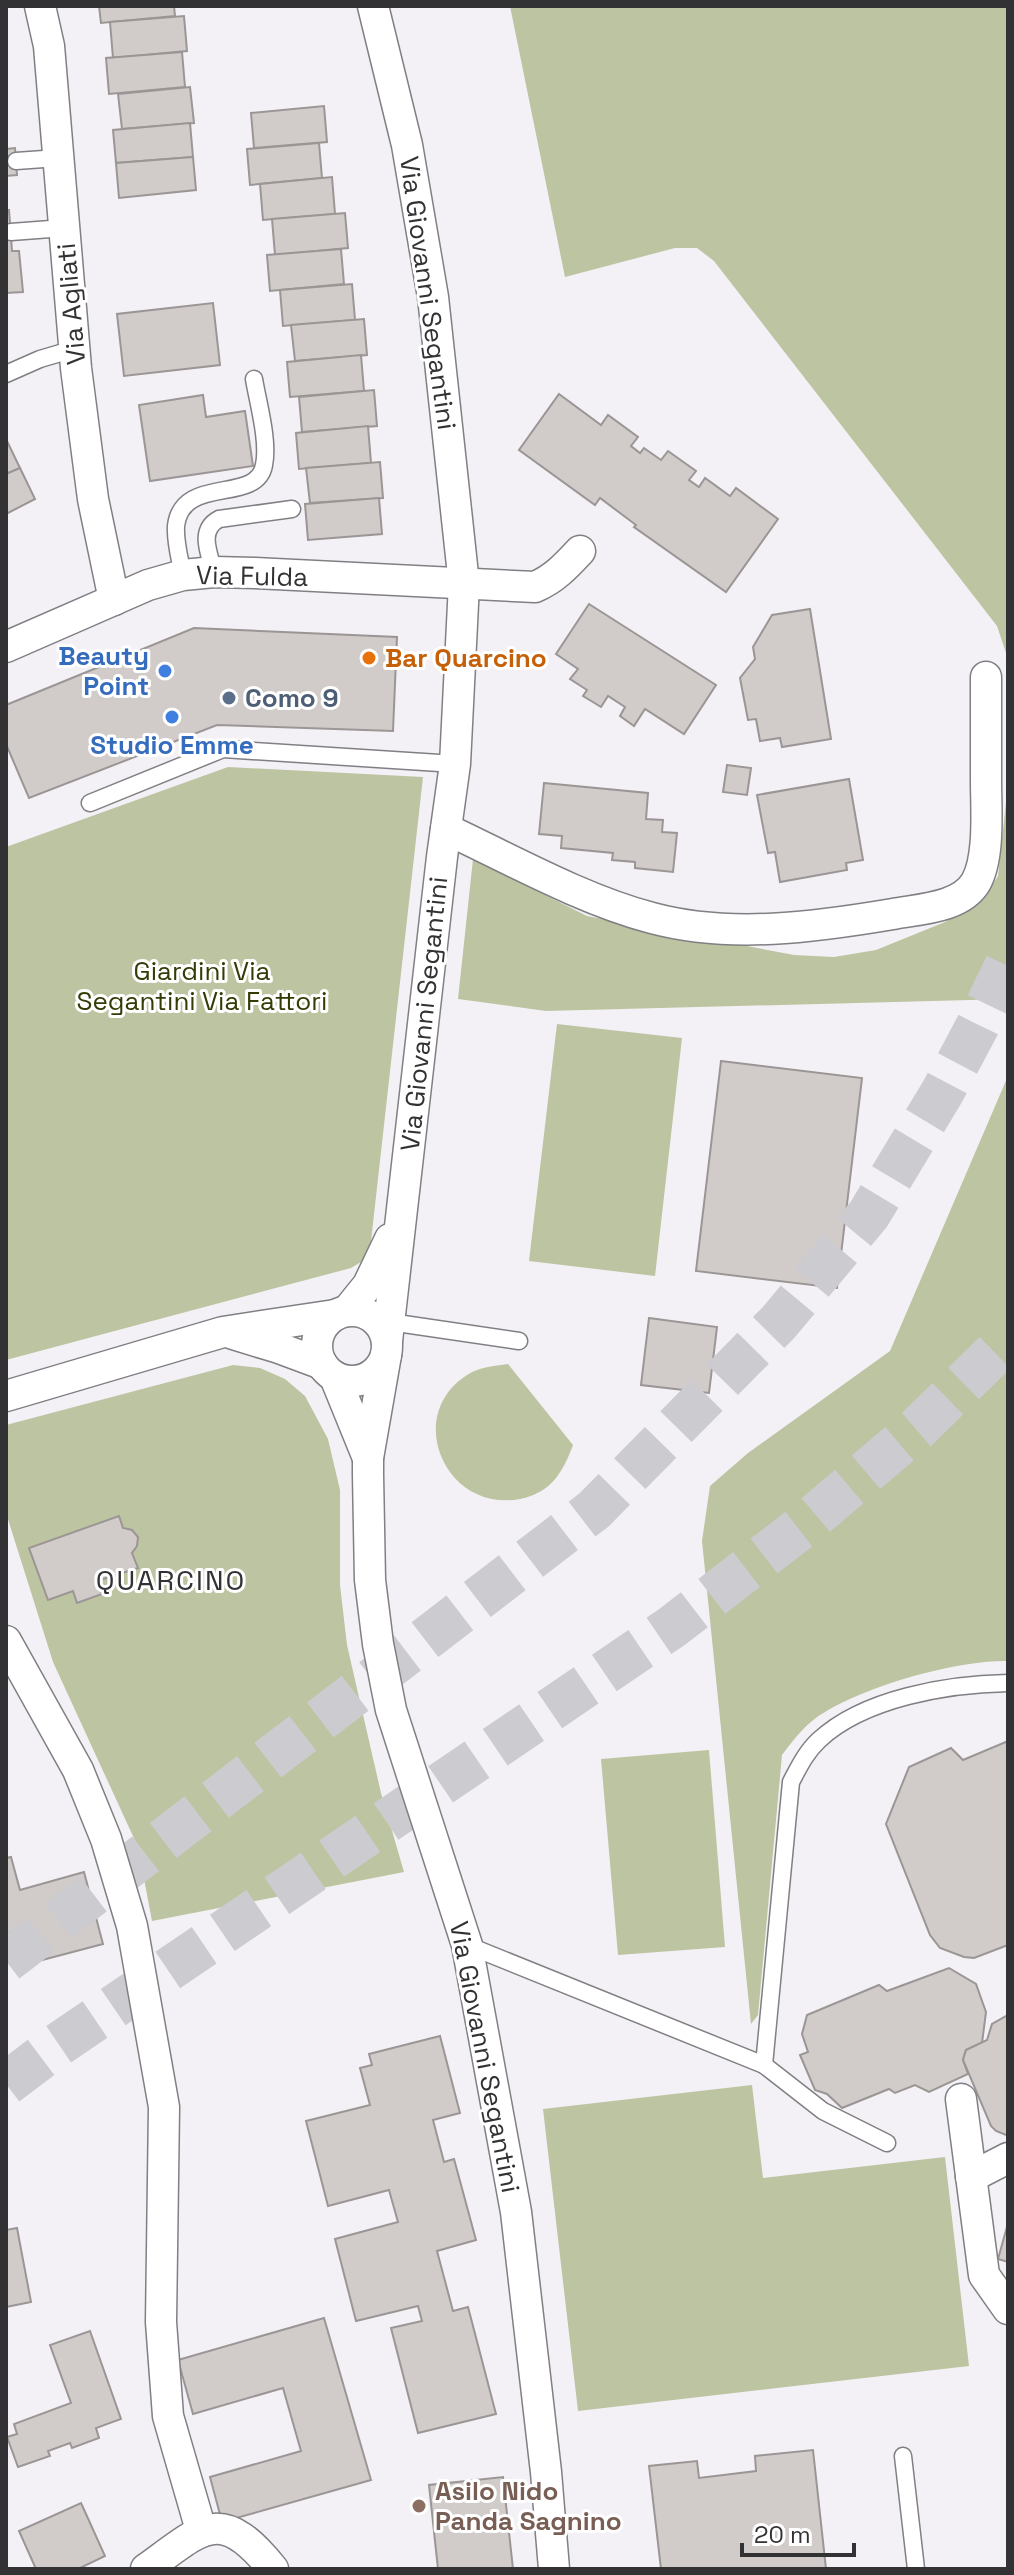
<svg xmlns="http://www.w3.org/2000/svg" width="1014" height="2575" font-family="'Space Grotesk',sans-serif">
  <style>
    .green { fill: #bdc4a1 }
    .building { fill: #d1ccca; stroke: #9b9695; stroke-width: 2 }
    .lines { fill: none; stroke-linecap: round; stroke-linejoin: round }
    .highway-tunnel { stroke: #cccbcf; stroke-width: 44; stroke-dasharray: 44 22; stroke-linecap: butt }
    .lane-casing { stroke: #807f83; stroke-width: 19 }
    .street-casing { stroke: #807f83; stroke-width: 33 }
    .lane { stroke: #fff; stroke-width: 16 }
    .street { stroke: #fff; stroke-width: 30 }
    .food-dot { fill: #e8710a; stroke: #fff; stroke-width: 3 }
    .shop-dot { fill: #3f7fe0; stroke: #fff; stroke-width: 3 }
    .service-dot { fill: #5c6f8a; stroke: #fff; stroke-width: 3 }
    .education-dot { fill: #8d6e63; stroke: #fff; stroke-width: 3 }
    .labels { text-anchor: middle; stroke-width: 6; stroke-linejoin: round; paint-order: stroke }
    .street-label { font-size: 26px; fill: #323133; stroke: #fff }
    .shop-label { font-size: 26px; font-weight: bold; fill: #366cbe; stroke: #fff; text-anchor: end }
    .food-label { font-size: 26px; font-weight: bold; fill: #c56008; stroke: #fff; text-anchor: start }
    .service-label { font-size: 26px; font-weight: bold; fill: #4e5e75; stroke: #fff; text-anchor: start }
    .park-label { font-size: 26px; fill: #343b05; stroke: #fff }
    .education-label { font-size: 26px; font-weight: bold; fill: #785e54; stroke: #fff; text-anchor: start }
    .neighbourhood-label { font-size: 28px; letter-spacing: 2px; fill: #323133; stroke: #fff }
  </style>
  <rect width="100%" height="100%" fill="#f3f1f6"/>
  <!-- green -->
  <g class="green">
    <polygon points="510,6 1008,6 1008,999 546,1011 458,999 473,859 587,916 794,955 834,957 876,950 945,922 983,899 998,876 1006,803 1006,653 997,626 714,261 697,248 675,248 565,277"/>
    <polygon points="228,767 423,777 370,1250 361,1262 351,1268 6,1360 6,847"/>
    <polygon points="557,1024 682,1038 655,1276 529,1261"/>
    <path d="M 1008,1076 L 1008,1661 C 957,1660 869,1685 825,1712 C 807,1722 794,1739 782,1755 L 758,2015 L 751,2024 L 702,1541 L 710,1486 L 748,1453 L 890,1351 Z"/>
    <path d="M 508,1364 L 573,1445 C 563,1472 551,1493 520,1499 C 446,1513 403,1416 467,1375 C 479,1367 494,1366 508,1364 Z"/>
    <polygon points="233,1365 260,1368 285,1379 305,1396 328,1439 340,1490 340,1585 347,1645 381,1793 404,1872 152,1921 138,1847 53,1662 6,1513 6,1425"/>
    <polygon points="709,1750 725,1947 618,1955 601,1759"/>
    <polygon points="752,2085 763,2178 945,2157 969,2366 578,2411 543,2109"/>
  </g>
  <!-- building -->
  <g class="building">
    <polygon points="99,6 174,6 175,16 101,23"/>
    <polygon points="184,16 187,51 113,58 110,22"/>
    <polygon points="182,52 185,87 109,94 106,58"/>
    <polygon points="190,87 194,123 122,129 118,94"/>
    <polygon points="324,106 327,142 254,148 251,113"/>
    <polygon points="190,123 193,157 116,163 113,130"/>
    <polygon points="319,143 322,178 250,185 247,149"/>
    <polygon points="15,148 17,175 6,176 6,149"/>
    <polygon points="193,157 196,190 119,198 116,163"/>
    <polygon points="332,177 335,214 263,220 260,184"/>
    <polygon points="6,210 9,210 12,251 19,251 23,292 6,293"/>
    <polygon points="345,213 348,248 275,255 272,219"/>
    <polygon points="341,249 344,284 270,291 267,255"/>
    <polygon points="352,284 355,320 283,326 280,290"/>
    <polygon points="213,303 220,365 124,376 117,314"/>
    <polygon points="364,319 367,355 295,361 291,325"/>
    <polygon points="361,355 364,391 290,397 287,362"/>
    <polygon points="374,390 377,426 302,432 299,397"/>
    <polygon points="559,394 601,425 608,415 638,437 631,446 640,453 644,448 661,460 668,451 696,471 689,480 699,487 705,478 730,496 736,488 778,519 726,592 634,527 636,525 600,498 595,505 519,450"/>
    <polygon points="203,395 206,417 245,411 253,466 150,481 139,405"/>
    <polygon points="368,426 371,463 299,469 296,433"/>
    <polygon points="6,439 20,468 6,474"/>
    <polygon points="380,462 383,498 310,503 306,468"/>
    <polygon points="20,468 35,499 6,514 6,474"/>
    <polygon points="379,498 382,534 308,540 305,504"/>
    <polygon points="589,604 716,685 684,734 645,709 634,726 620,716 625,707 608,696 601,707 583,696 587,690 570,679 578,669 556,654"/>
    <polygon points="810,609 831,739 782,747 780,738 760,741 756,719 748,720 740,678 755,659 753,647 772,615"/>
    <polygon points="194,628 397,637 393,731 217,725 29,798 6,744 6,705"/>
    <polygon points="727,765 751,768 747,795 723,792"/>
    <polygon points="849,779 863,860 846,863 847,870 780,882 775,852 768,853 757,795"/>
    <polygon points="544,783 648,793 646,819 663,820 662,832 677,833 673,872 635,868 635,862 612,860 613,853 561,848 562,836 539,834"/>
    <polygon points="721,1061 862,1078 837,1288 696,1271"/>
    <polygon points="649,1318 717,1327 709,1393 641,1385"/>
    <polygon points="119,1516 123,1528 132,1530 138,1537 137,1546 132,1553 138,1568 97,1581 102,1594 77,1603 73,1591 48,1600 29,1548"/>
    <polygon points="1008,1741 1008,1945 974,1958 964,1957 940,1948 930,1935 886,1824 909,1767 951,1748 963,1760"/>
    <polygon points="11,1857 20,1890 84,1872 103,1944 27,1964 18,1930 6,1933 6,1858"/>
    <polygon points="949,1968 976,1984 986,2012 982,2043 966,2050 964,2056 963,2060 968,2074 929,2092 915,2085 895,2093 889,2089 842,2108 827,2094 815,2090 800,2055 808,2052 802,2034 807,2015 879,1985 887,1991"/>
    <polygon points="1008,2015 1008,2134 1006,2135 996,2131 991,2126 963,2060 966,2050 987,2040 992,2024"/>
    <polygon points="440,2036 460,2113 433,2120 444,2162 454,2159 476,2240 437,2251 453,2311 468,2307 496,2414 418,2433 391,2328 422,2321 418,2306 356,2321 335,2239 398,2222 389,2190 328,2206 306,2121 370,2105 360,2068 372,2065 369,2054"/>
    <polygon points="1008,2223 1008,2262 998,2259"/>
    <polygon points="17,2228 31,2302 6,2307 6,2230"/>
    <polygon points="324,2318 371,2480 222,2522 210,2477 301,2451 283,2388 193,2414 178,2360"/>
    <polygon points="90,2331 121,2419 96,2428 99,2438 72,2448 70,2443 48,2451 50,2456 18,2467 7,2437 17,2434 14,2424 71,2403 50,2345"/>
    <polygon points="813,2450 826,2569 661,2569 649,2466 697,2461 699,2478 756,2471 755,2456"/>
    <polygon points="503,2477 513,2569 438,2569 429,2485"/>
    <polygon points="81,2503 105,2556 78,2569 36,2569 19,2531"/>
  </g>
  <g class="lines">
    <!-- highway-tunnel -->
    <g class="highway-tunnel">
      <polyline points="6,1961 594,1510 779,1322 869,1214 943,1091 978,1025 1008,962"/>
      <polyline points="6,2084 56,2046 672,1627 803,1526 918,1428 1008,1340"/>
    </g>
    <defs>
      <g id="lane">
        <polyline points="16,161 58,158"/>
        <polyline points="11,232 64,228"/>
        <polyline points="6,374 40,359 74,349"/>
        <path d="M 214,572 C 209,553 198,530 219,519 L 292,509"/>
        <path d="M 183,575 C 180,559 175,543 176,526 C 182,474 257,505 264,465 C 269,441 258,403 254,379"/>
        <polyline points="90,803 223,749 455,764"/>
        <polyline points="390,1322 519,1341"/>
        <path d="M 467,1945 L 764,2065 L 791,1782 C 799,1767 806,1752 819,1740 C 864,1698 948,1684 1008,1683"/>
        <polyline points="764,2065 823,2111 887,2143"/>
        <polyline points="903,2456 916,2569"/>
      </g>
      <g id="street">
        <polyline points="40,6 49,46 76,368 93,499 114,600"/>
        <polyline points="373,6 407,145 433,297 464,584 455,764 442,857 387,1341"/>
        <path d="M 6,647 L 148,585 L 183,575 L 214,572 L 255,573 L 535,587 C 554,579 566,566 580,551"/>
        <path d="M 446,829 C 512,860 583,900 652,918 C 730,939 816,927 893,914 C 919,909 961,908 976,882 C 990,857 986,809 986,780 C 986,746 986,711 986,677"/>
        <circle cx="352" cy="1346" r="35"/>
        <polyline points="347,1311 368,1285 390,1239"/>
        <polyline points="233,1334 279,1348 322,1364"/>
        <polyline points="386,1355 368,1458 368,1475 370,1580 378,1644 391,1710 467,1945 516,2212 546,2472 554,2569"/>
        <polyline points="335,1377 368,1458"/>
        <polyline points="6,1396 223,1332 335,1315"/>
        <polyline points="6,1641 78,1770 106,1839 132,1926 164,2107 161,2322 168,2416 201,2530"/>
        <polyline points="961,2099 984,2275 1008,2309"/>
        <polyline points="971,2177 1008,2158"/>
        <path d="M 146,2569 C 202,2529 220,2503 273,2569"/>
      </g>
    </defs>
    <!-- lane casing -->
    <use href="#lane" class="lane-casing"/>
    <!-- street casing -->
    <use href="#street" class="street-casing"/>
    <!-- lane -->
    <use href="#lane" class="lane"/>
    <!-- street -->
    <use href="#street" class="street"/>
  </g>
  <!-- markers -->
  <circle class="food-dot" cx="369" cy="658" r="8"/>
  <g class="shop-dot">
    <circle cx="165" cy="671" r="8"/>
    <circle cx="172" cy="717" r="8"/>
  </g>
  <circle class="service-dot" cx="229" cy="698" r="8"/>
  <circle class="education-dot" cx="419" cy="2506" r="8"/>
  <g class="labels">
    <!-- street labels -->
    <g class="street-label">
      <text transform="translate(428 293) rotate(82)" y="9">Via Giovanni Segantini</text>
      <text transform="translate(71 304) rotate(-95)" y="9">Via Agliati</text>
      <text transform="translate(252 576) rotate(1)" y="9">Via Fulda</text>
      <text transform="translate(424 1014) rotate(-84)" y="9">Via Giovanni Segantini</text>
      <text transform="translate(485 2057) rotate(79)" y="9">Via Giovanni Segantini</text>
    </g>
    <!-- shop labels -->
    <g class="shop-label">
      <text x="149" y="665">Beauty<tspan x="149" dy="30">Point</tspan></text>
      <text x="172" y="754" text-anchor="middle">Studio Emme</text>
    </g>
    <!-- food labels -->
    <g class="food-label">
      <text x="385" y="667">Bar Quarcino</text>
    </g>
    <!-- service labels -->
    <g class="service-label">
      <text x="245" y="707">Como 9</text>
    </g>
    <!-- park labels -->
    <g class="park-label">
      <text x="202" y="980">Giardini Via<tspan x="202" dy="30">Segantini Via Fattori</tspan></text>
    </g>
    <!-- education labels -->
    <g class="education-label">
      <text x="435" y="2500">Asilo Nido<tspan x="435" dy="30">Panda Sagnino</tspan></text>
    </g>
    <!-- neighbourhood labels -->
    <g class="neighbourhood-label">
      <text x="171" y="1590">QUARCINO</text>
    </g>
  </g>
  <!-- border -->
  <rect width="1014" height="2575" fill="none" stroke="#323133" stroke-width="16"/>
  <!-- scale -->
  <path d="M742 2543v12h112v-12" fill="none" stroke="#323133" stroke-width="4"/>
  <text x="754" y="2543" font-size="24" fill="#323133" stroke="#ffffff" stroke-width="6" paint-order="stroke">20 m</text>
</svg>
